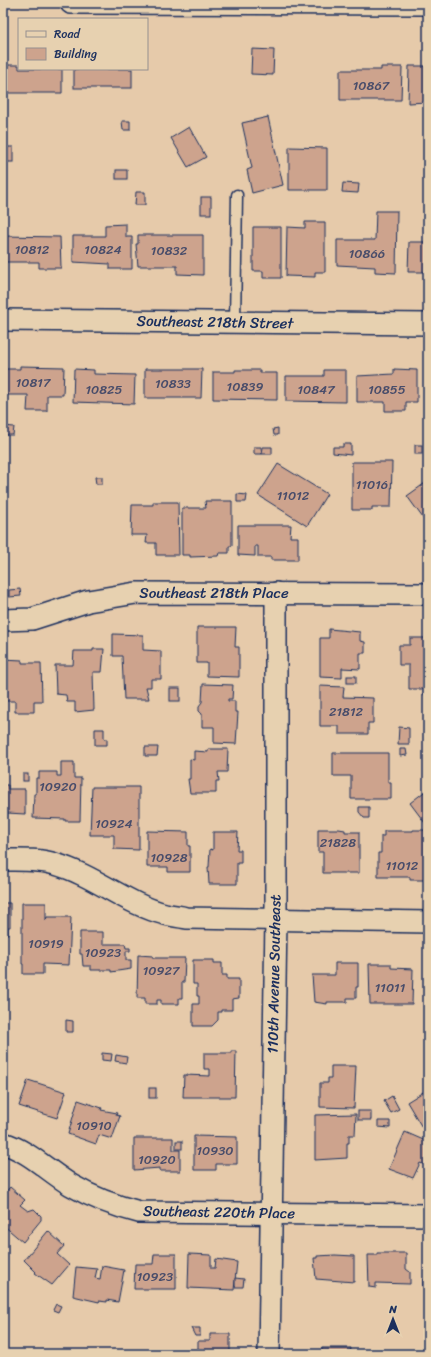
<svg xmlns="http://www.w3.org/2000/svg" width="431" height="1357" font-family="Sriracha,sans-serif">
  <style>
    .building { fill: #cda38d; stroke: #1b2f5e }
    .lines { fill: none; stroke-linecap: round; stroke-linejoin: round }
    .lane-casing { stroke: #1b2f5e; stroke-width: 13 }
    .street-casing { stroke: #1b2f5e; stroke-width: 24 }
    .lane { stroke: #e7d1b0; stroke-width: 10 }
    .street { stroke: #e7d1b0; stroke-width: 21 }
    .labels { text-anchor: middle; stroke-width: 4; stroke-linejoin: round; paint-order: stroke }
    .number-label { font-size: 13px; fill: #484c6a }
    .street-label { font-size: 15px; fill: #1b2f5e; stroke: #e7d1b0 }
  </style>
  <rect width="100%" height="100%" fill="#e6caaa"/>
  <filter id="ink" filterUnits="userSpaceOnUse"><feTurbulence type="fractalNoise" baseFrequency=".025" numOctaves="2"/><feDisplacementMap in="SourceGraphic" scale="8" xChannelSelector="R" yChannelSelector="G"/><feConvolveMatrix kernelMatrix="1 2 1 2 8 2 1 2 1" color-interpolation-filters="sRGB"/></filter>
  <g filter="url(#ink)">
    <!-- building -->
    <g class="building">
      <polygon points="252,49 274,50 273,75 251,74"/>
      <polygon points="3,65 19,65 19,69 62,69 62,93 3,93"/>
      <polygon points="409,66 428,66 428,102 408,103"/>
      <polygon points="381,67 402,67 401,100 340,100 340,70 381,70"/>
      <rect x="74" y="69" width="58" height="19"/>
      <polygon points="268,117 283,185 252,193 247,170 252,168 242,123"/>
      <polygon points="122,121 130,121 130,130 123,130"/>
      <polygon points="189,127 206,157 188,167 171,138"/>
      <rect x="3" y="147" width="10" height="15"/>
      <polygon points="289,147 327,148 327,190 289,190"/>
      <rect x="116" y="170" width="11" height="9"/>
      <polygon points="343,183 359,184 358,193 342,192"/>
      <polygon points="136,192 145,192 145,205 135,205"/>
      <rect x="201" y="197" width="10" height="17"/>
      <polygon points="376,211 397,211 396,273 375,272 375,267 337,265 337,240 375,240"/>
      <polygon points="305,222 325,222 325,272 315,272 315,277 286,276 287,227 305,228"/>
      <polygon points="126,224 126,237 132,237 132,269 110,269 110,264 73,262 73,236 105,236 105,225"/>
      <polygon points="253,227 281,227 281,278 263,278 263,271 253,271"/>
      <polygon points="138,235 203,235 203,275 177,274 177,266 138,266 136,244 138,244"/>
      <polygon points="3,236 60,237 61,268 39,268 39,262 3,262"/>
      <polygon points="409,242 428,242 428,272 408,272"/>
      <polygon points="20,366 64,367 63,395 47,395 47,411 27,411 28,395 3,395 3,369 20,369"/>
      <polygon points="74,369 94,370 94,374 135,375 134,404 73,402"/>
      <polygon points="145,369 202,369 201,398 145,398"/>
      <polygon points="394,369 417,370 417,402 406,402 406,411 385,411 385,402 357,402 357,376 394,374"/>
      <polygon points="235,370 260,370 260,373 277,373 277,400 213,399 213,372 235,372"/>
      <polygon points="324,370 346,370 346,402 286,401 286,376 324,376"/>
      <polygon points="3,426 14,427 13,435 3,435"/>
      <polygon points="278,428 278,435 274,435 273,429"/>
      <polygon points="343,444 351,444 351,455 333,453 333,447 343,447"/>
      <rect x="415" y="445" width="7" height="9"/>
      <rect x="426" y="445" width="2" height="12"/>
      <polygon points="254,447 261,447 262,454 254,454"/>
      <polygon points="263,447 272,447 272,454 262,454"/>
      <polygon points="352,462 392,462 391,507 372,507 372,510 352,510"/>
      <polygon points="278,464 327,494 307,526 258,495"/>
      <polygon points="95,477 102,477 102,484 96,484"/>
      <polygon points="428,481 428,525 407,496"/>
      <polygon points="237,494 247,495 246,502 237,502"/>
      <polygon points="205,501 232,501 232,546 229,546 229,553 219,553 218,556 190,557 190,555 182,555 182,508 206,508"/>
      <polygon points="153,502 178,502 179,555 156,555 156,543 146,543 147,535 131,535 132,505 153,505"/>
      <polygon points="238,525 291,525 290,537 298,537 298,560 271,560 271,557 258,557 258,546 255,546 255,556 238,555"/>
      <polygon points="20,589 21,596 9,597 9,590"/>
      <polygon points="197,627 236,627 235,647 239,647 239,677 207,676 207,663 197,663"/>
      <polygon points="329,629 360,632 360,641 365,642 365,653 360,653 360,669 342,668 342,678 320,677 320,638 329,638"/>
      <polygon points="113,634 143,635 143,650 161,651 161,679 151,679 151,687 146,687 149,699 124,699 122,656 113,656"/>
      <polygon points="410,638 428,638 428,695 424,695 424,689 409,689 409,665 399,665 399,645 410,645"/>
      <polygon points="93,649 104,649 102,672 93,672 94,710 75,712 75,702 67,702 66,695 56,694 55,665 73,665 74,651 93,651"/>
      <polygon points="3,659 22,660 22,663 41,663 42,701 34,701 34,712 15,712 15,701 6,701 5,691 3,691"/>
      <rect x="347" y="676" width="9" height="7"/>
      <polygon points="203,684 233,685 232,699 228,699 228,701 235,701 235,712 238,712 236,744 214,743 214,727 202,727 202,714 199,711 199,706 202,702"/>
      <polygon points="320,686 344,687 343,697 373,698 373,723 368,723 368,734 339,734 339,726 320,726"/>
      <rect x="170" y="688" width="10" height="13"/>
      <polygon points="399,727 409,728 409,744 398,744"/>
      <polygon points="95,729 104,729 104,739 107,739 107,745 95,745"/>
      <polygon points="145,747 158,747 157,756 145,756"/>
      <polygon points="208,749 228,749 227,772 218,772 219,781 216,781 216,793 190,793 188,779 190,779 190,759 194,760 194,751 208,752"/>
      <polygon points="400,749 406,749 407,755 400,756"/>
      <polygon points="333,753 388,753 388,782 391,782 391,799 351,799 351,776 333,776"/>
      <polygon points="61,762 74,762 74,778 81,778 80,821 65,821 65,819 33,818 34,794 36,794 36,778 39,778 39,772 57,772 57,776 61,776"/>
      <rect x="23" y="774" width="5" height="7"/>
      <polygon points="3,785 8,785 8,789 25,789 25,814 7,813 7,817 3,817"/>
      <polygon points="92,787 139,787 139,850 114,849 114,835 90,835"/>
      <polygon points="428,789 428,827 410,803"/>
      <polygon points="359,807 369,807 369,818 364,818 359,812"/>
      <polygon points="318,829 339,829 345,830 345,832 359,832 359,873 323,873 323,852 318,852"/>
      <polygon points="413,830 425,830 425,880 410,880 410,877 378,877 378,853 381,853 381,836 384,836 384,831 413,831"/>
      <polygon points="147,831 188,832 188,846 190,846 190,872 168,872 168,867 147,867"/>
      <polygon points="213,832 238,832 237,850 241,850 241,863 237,863 237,884 209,884 208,867 209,867 210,849 213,850"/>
      <polygon points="3,903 10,903 10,927 8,927 8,934 3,934"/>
      <polygon points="22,903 46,903 46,920 47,917 71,917 69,965 43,964 43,974 23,974 23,964 22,964"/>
      <polygon points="80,932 103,932 103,944 125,944 126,948 130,948 130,951 126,951 126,960 131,960 131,969 111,972 111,970 91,970 91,966 83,966 82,954 80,954"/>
      <polygon points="138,955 153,956 153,958 185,958 184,982 182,982 182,998 179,998 179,1004 161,1004 161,1000 157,1000 157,1004 145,1004 145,998 137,998"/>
      <polygon points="193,960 214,960 214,963 222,963 222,975 227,975 227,979 239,979 239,998 232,999 232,1010 221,1010 221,1012 218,1012 218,1020 212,1026 193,1026 193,1004 199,1004 199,996 197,996 197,984 193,984"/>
      <polygon points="335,963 358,963 358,987 356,987 356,998 347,998 347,1002 327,1002 327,1004 314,1002 312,975 335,975"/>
      <polygon points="369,964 391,964 391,968 413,969 412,1004 370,1004"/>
      <polygon points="66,1020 73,1021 73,1032 66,1032"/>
      <polygon points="231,1051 236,1051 235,1097 183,1097 184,1075 210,1076 210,1069 204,1069 204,1053 231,1053"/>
      <polygon points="102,1053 112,1054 111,1061 102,1060"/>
      <polygon points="116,1055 127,1057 126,1063 115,1061"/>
      <polygon points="331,1066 356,1066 354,1108 320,1107 320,1083 328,1083 328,1078 331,1078"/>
      <polygon points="28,1080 66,1092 57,1118 19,1106"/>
      <rect x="149" y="1088" width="7" height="10"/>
      <polygon points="428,1089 428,1126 423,1129 407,1102"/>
      <polygon points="392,1096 399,1109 391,1113 384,1101"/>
      <polygon points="78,1100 102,1108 101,1110 117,1113 116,1115 120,1116 112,1139 99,1135 96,1144 68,1134"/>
      <rect x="358" y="1111" width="13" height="9"/>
      <polygon points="356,1114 355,1135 349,1135 349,1143 347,1143 347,1158 315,1160 315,1115"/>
      <polygon points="378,1121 390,1121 390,1128 378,1127"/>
      <polygon points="405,1132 428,1142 428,1166 420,1163 413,1178 389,1169"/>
      <polygon points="194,1136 237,1137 237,1164 216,1164 216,1170 194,1170"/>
      <polygon points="134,1138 173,1138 173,1150 180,1150 180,1171 160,1171 160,1168 134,1170"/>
      <rect x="176" y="1141" width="6" height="8"/>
      <polygon points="10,1187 25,1200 20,1205 28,1211 34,1209 41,1216 41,1220 23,1242 3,1225 3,1195"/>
      <polygon points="48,1231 64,1246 57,1254 69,1265 52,1285 35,1273 36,1272 24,1260"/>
      <polygon points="377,1253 406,1253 406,1269 410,1272 410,1284 376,1283 376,1288 369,1287 368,1255 377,1255"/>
      <polygon points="154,1254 176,1254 176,1289 134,1289 135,1264 153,1264"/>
      <polygon points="189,1254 211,1255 211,1268 215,1268 216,1259 237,1262 234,1290 188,1288"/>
      <polygon points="335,1255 354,1256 354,1282 316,1279 314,1258 317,1258 317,1256"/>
      <polygon points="102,1266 124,1270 118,1302 107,1300 107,1302 99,1301 99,1302 73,1296 76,1267 97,1269 95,1278 100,1279"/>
      <polygon points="235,1278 244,1279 243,1287 235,1287"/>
      <polygon points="428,1279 428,1304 426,1304 426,1287 423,1287 423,1280"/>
      <polygon points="56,1304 61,1306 58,1312 53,1310"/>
      <polygon points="191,1328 200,1328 200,1336 195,1336"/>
      <polygon points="210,1334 230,1334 230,1354 198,1354 198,1341 210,1341"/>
      <polygon points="322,1348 351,1348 350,1354 322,1354"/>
    </g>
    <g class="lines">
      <defs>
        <polyline id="lane" points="235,322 237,195"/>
        <g id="street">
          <polyline points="71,3 428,4"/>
          <polyline points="3,320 428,324"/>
          <polyline points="3,620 32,619 88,601 136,593 428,594"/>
          <path d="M 3,860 C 20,860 39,859 55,864 C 94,875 126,904 165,914 C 172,916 179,916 186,918 L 428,922"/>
          <path d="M 3,1143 C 29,1151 48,1171 71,1185 C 93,1198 115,1206 139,1212 L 428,1215"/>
          <polyline points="269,1354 276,920 276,593"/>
        </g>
      </defs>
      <!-- lane casing -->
      <use href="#lane" class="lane-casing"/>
      <!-- street casing -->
      <use href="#street" class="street-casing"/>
      <!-- lane -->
      <use href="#lane" class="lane"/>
      <!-- street -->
      <use href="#street" class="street"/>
    </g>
  </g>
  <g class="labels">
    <!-- number labels -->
    <g class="number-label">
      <text x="371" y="90">10867</text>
      <text x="32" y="254">10812</text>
      <text x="103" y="254">10824</text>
      <text x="169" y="255">10832</text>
      <text x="367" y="258">10866</text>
      <text x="33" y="387">10817</text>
      <text x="173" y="388">10833</text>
      <text x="245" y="391">10839</text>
      <text x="104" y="394">10825</text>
      <text x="316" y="394">10847</text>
      <text x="387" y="394">10855</text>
      <text x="372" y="489">11016</text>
      <text x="293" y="500">11012</text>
      <text x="346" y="716">21812</text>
      <text x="58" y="791">10920</text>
      <text x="114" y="828">10924</text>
      <text x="338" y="847">21828</text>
      <text x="169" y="862">10928</text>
      <text x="402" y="870">11012</text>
      <text x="46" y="948">10919</text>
      <text x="103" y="957">10923</text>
      <text x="161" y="975">10927</text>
      <text x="390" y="992">11011</text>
      <text x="94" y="1130">10910</text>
      <text x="215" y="1155">10930</text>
      <text x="157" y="1164">10920</text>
      <text x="155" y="1281">10923</text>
    </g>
    <!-- street labels -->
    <g class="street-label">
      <text transform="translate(215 322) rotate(1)" y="5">Southeast 218th Street</text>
      <text x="214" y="598">Southeast 218th Place</text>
      <text transform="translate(274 974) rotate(-89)" y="5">110th Avenue Southeast</text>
      <text transform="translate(219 1212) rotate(1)" y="5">Southeast 220th Place</text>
    </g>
  </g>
  <!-- margin -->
  <rect width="431" height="1357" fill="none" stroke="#e7d1b0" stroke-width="16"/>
  <rect x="8" y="8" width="415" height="1341" fill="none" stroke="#1b2f5e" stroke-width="1.5" filter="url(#ink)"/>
  <!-- legend -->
  <rect x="18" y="18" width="130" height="52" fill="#e7d1b0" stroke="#95908f"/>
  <rect x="26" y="31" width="20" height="6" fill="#e7d1b0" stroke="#95908f"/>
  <text x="54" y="38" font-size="12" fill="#1b2f5e">Road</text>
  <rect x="26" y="48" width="20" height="12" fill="#cda38d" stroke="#95908f"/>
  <text x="54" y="58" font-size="12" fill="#1b2f5e">Building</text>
  <!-- north arrow -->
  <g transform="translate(393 1319)" stroke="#e7d1b0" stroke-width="3" paint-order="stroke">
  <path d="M0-3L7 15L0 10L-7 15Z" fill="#1b2f5e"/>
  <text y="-6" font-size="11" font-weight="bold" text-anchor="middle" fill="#1b2f5e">N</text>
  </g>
</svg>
